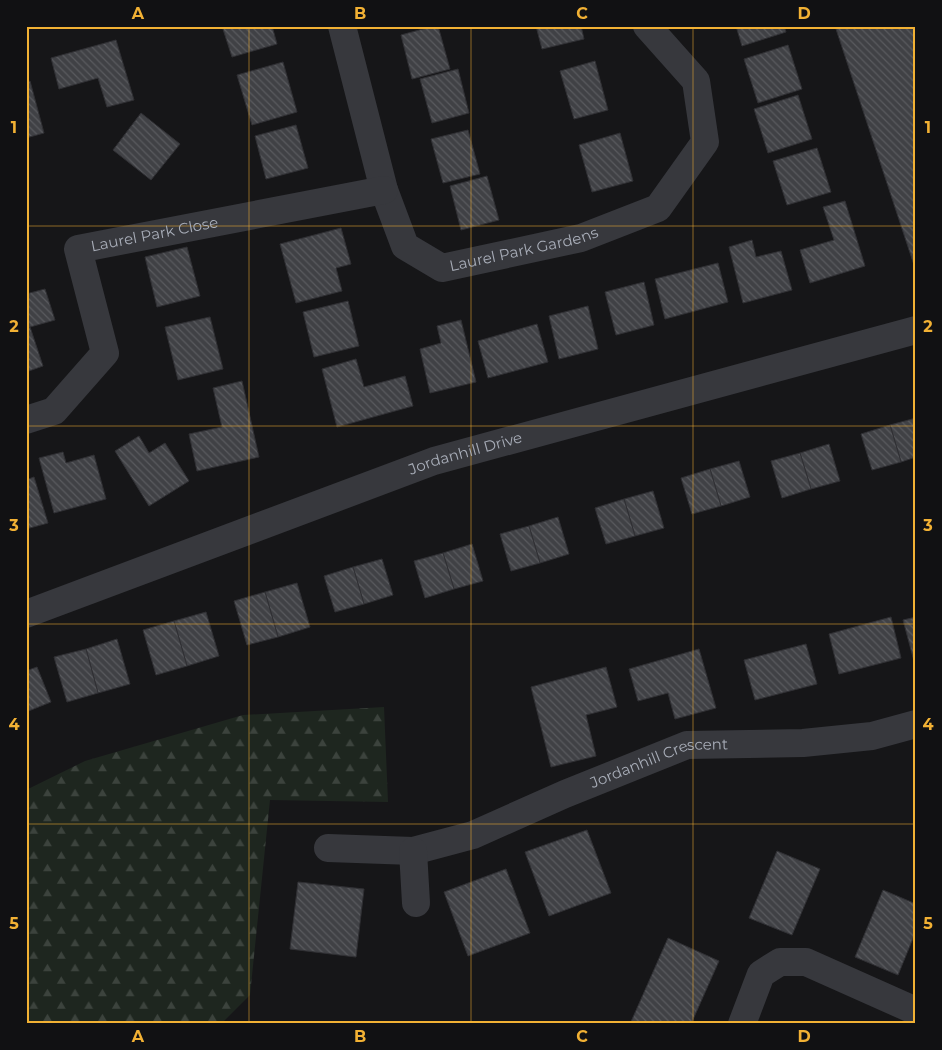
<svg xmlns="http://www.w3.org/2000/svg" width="942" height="1050" font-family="Montserrat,sans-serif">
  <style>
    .forest { fill: url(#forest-firs) }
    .building { fill: url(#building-back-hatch); stroke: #303034 }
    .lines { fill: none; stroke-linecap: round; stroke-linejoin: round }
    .street { stroke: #37383d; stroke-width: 28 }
    .grid { fill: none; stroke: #f2b134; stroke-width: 1; stroke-opacity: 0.55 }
    .labels { text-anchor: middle; stroke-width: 4; stroke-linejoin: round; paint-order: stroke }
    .street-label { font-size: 15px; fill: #a8adb8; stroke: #111113 }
    .neatline { fill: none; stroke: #f2b134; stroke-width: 2 }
    .grid-label { font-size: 16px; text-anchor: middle; font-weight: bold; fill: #f2b134 }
  </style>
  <defs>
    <pattern id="forest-firs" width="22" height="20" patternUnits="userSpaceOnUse" patternTransform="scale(1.25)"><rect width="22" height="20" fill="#1e261f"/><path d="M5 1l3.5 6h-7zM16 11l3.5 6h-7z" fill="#3c433d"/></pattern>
    <pattern id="building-back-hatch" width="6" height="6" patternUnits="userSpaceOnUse" patternTransform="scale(1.25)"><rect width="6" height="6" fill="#404145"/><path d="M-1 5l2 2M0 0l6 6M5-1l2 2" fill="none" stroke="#595a5e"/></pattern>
  </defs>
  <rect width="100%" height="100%" fill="#161618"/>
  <!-- forest -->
  <polygon class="forest" points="384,707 388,802 270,800 250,995 221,1024 26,1024 26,790 85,761 243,715"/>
  <!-- building -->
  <g class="building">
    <polygon points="222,26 272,26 277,44 232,57"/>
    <polygon points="434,26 438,26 450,69 412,79 401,35"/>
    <polygon points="536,26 581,26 584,39 542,49"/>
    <polygon points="736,26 784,26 786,32 742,46"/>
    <polygon points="835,26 916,26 916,271"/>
    <polygon points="116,40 134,100 107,107 98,78 59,89 51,58"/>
    <polygon points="788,45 802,89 758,103 744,59"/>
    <polygon points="595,61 608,110 574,119 560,71"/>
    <polygon points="283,62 297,112 252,125 237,75"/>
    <polygon points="458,69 469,113 432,123 420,79"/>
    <polygon points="30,81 44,133 26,138 26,82"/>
    <polygon points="798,95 812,139 768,153 754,109"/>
    <polygon points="141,113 180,144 151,180 113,150"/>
    <polygon points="296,125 308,168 266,179 255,136"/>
    <polygon points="468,130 480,174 443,183 431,139"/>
    <polygon points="620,133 633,181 592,192 579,145"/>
    <polygon points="817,148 831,192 787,205 773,161"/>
    <polygon points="487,176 499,220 461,230 450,186"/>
    <polygon points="845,201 865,266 810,283 800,250 834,240 823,207"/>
    <polygon points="341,228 351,264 336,268 342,291 296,303 280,244"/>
    <polygon points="752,240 756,257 781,251 792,290 743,303 729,247"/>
    <polygon points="187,247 200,296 157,307 145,257"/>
    <polygon points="718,263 728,302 665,319 655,279"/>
    <polygon points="644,282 654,325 616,335 605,292"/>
    <polygon points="45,289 55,320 30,327 43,366 26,372 26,294"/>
    <polygon points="348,301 359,346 314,357 303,312"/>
    <polygon points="588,306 598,349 559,359 549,316"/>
    <polygon points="210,317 223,369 178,380 165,327"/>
    <polygon points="461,320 476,382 430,393 420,349 441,343 437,326"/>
    <polygon points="537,324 548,362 488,378 478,341"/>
    <polygon points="356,359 364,387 405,376 413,406 337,427 322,369"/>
    <polygon points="242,381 259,457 197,471 189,434 222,427 213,388"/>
    <polygon points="916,418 916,457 901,462 890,425"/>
    <polygon points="890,425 901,462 872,470 861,434"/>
    <polygon points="139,436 149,453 165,443 189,481 149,506 115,451"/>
    <polygon points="829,444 840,481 811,489 800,453"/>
    <polygon points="63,452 66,463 94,455 106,499 54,513 39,458"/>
    <polygon points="800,453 811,489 782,498 771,461"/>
    <polygon points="739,461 750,497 721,506 710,469"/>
    <polygon points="710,469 721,506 692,514 681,478"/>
    <polygon points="34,477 48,523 26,529 26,480"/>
    <polygon points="653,491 664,528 635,536 624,499"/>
    <polygon points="624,499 635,536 606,544 595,508"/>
    <polygon points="558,517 569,554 540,563 529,526"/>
    <polygon points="529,526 540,563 511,571 500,534"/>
    <polygon points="472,544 483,581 454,589 443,553"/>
    <polygon points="443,553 454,589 425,598 414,561"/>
    <polygon points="382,559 393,595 364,604 353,567"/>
    <polygon points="353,567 364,604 335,612 324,576"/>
    <polygon points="297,583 310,627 278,637 265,592"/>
    <polygon points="265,592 278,637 247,645 234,601"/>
    <polygon points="206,612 219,656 187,666 174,621"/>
    <polygon points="891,617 901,658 839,674 829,634"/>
    <polygon points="916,617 916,660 914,661 903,620"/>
    <polygon points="174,621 187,666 156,675 143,630"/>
    <polygon points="117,639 130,684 98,693 86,649"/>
    <polygon points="806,644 817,684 755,700 744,660"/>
    <polygon points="86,649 98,693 67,702 54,657"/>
    <polygon points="699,649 716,708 675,719 668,693 638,701 629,669"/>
    <polygon points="37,667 51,702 26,712 26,671"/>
    <polygon points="606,667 617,707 586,715 596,756 551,767 531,687"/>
    <polygon points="587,830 611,893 549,916 525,852"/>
    <polygon points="777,851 820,869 792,935 749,918"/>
    <polygon points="506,869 530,933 468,956 444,892"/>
    <polygon points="298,882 364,889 356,957 290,949"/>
    <polygon points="883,890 916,904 916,931 898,975 855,957"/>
    <polygon points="668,938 719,961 691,1024 630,1024"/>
  </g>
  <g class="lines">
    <!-- street -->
    <g class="street">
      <path id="s1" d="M 342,26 L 384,190 L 405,246 L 442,268 L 581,238 L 658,208 L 705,142 L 696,81 L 647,26"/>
      <path id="s2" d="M 26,420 L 54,411 L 105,353 L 78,249 L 384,190"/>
      <path id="s3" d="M 26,614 L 434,461 L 916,330"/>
      <path id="s4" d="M 328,848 L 413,851 L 473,835 L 565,794 L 687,745 L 803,743 L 872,736 L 916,724"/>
      <polyline points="413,851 416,903"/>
      <polyline points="742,1024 761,974 780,962 806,962 916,1011"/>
    </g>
  </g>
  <!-- grid -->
  <path class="grid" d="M 249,26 L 249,1024M 471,26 L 471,1024M 693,26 L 693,1024M 26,226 L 916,226M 26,426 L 916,426M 26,624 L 916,624M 26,824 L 916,824"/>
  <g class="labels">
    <!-- street labels -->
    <g class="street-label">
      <text dy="5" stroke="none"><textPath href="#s2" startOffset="292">Laurel Park Close</textPath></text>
      <text dy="5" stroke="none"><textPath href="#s1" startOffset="356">Laurel Park Gardens</textPath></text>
      <text dy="5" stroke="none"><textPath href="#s3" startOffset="468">Jordanhill Drive</textPath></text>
      <text dy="5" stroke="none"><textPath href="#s4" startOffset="348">Jordanhill Crescent</textPath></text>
    </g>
  </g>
  <!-- border -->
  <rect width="942" height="1050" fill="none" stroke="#111113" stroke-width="55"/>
  <rect x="28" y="28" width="886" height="994" class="neatline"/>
  <g class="grid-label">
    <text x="138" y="19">A</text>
    <text x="360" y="19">B</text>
    <text x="582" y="19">C</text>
    <text x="804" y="19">D</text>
    <text x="14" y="133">1</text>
    <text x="928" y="133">1</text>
    <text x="14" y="332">2</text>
    <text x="928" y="332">2</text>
    <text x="14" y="531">3</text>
    <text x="928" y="531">3</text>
    <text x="14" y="730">4</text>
    <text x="928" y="730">4</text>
    <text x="14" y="929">5</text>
    <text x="928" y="929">5</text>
    <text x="138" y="1042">A</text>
    <text x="360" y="1042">B</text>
    <text x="582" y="1042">C</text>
    <text x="804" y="1042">D</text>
  </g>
</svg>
